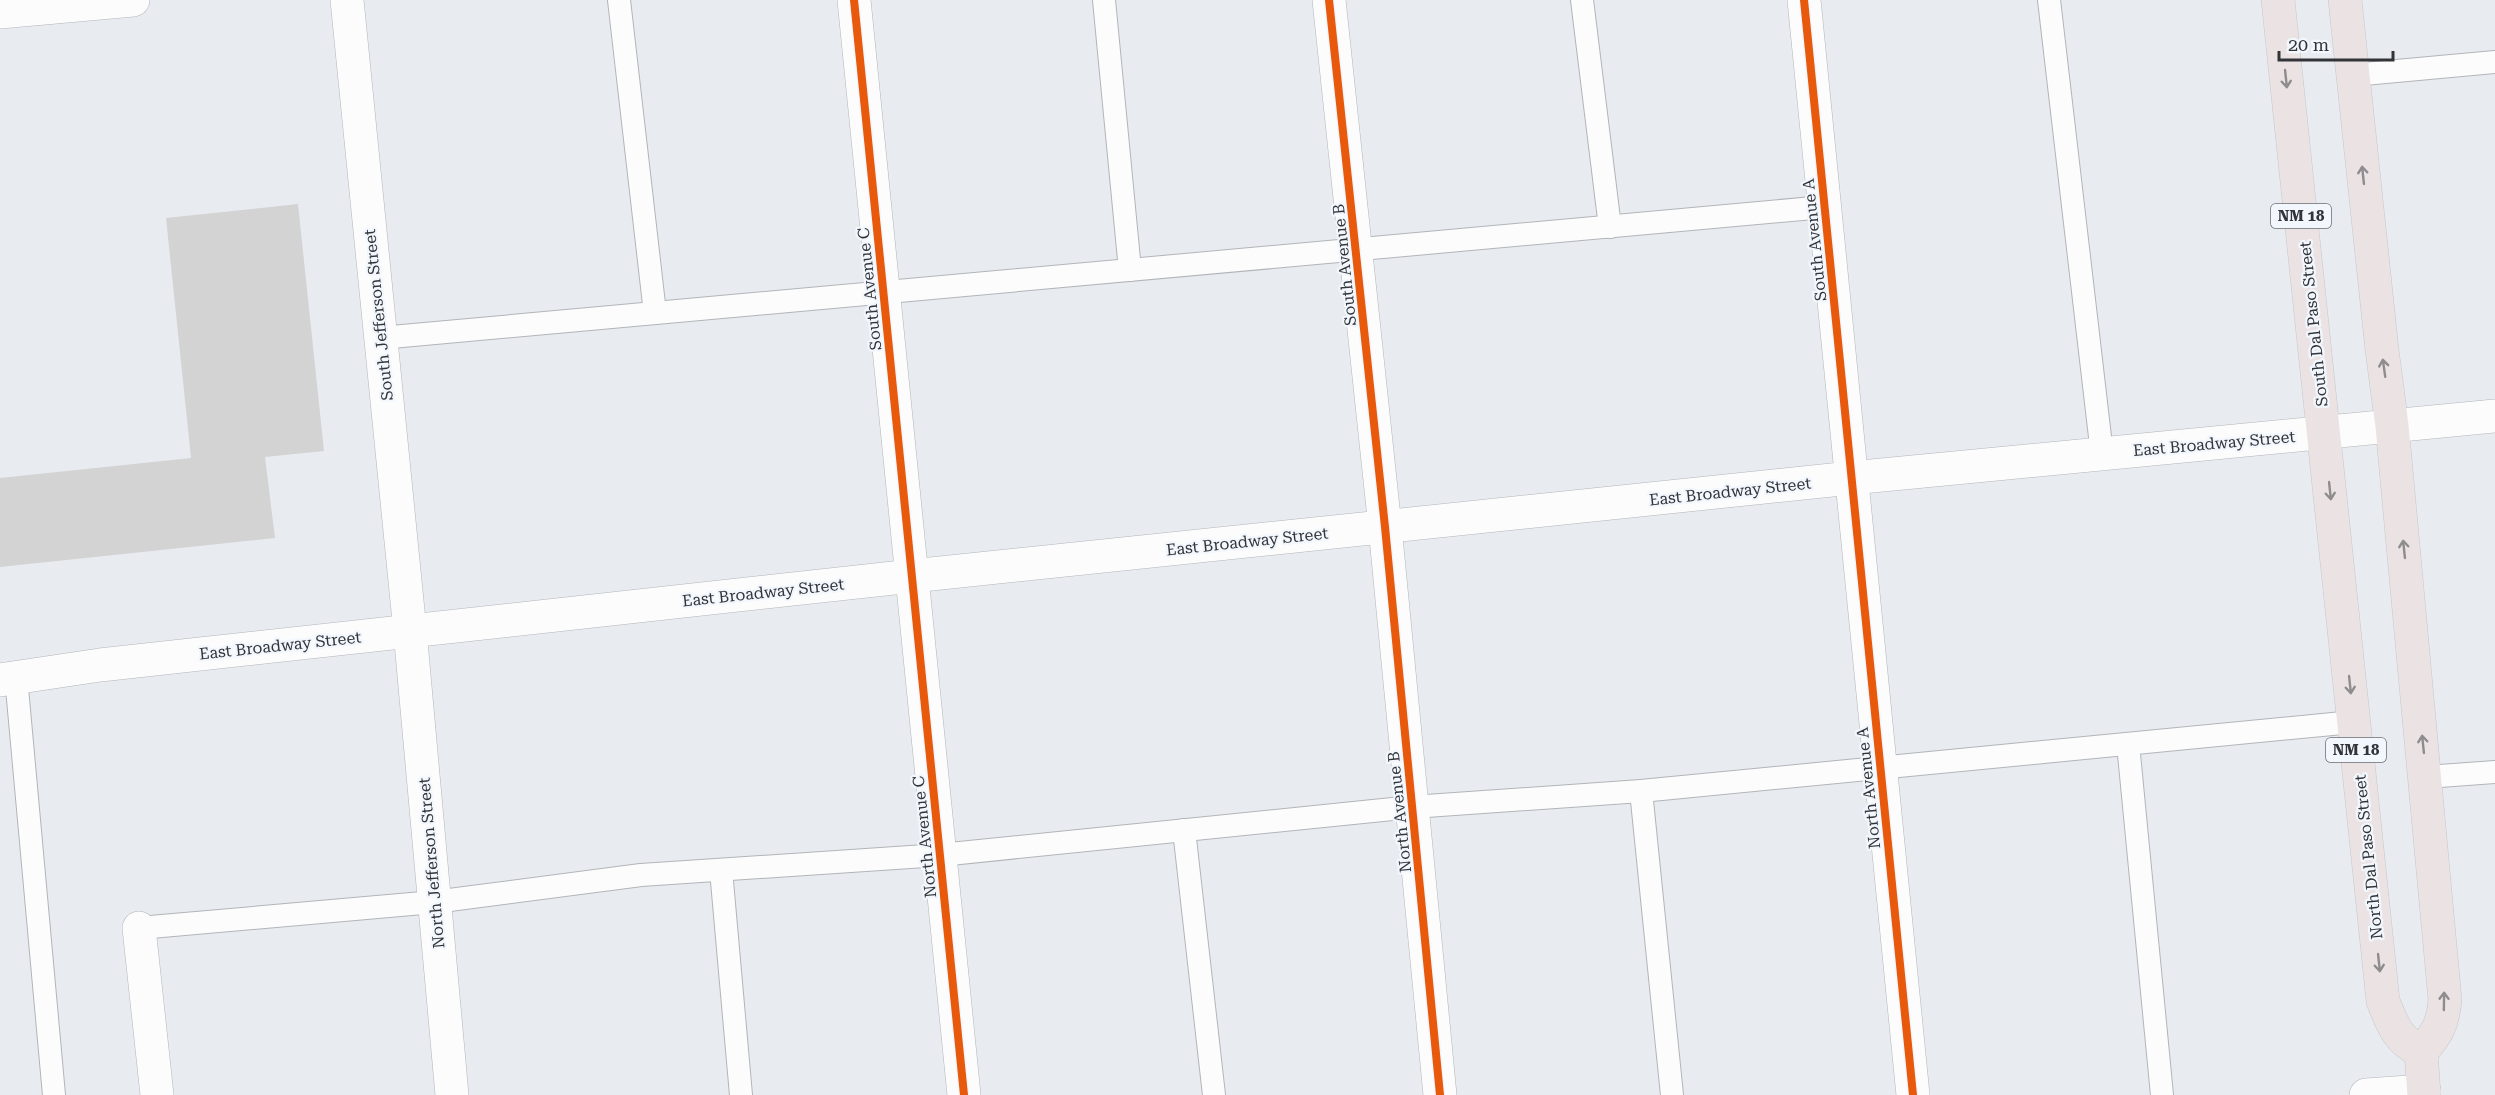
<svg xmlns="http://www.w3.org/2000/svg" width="2495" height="1095" font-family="'Roboto Serif',serif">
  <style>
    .building { fill: #d3d3d4 }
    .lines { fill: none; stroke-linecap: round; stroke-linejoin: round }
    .lane-casing { stroke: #b2b5b8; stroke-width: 24 }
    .street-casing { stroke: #b2b5b8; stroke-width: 34 }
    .secondary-casing { stroke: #b2b5b8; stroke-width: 34 }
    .primary-casing { stroke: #c6c7ca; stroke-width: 34 }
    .lane { stroke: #fcfcfd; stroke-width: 22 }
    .street { stroke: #fcfcfd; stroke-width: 33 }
    .secondary { stroke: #fcfcfd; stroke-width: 33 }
    .primary { stroke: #ebe3e3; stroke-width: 33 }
    .cycleway-casing { stroke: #f2f7fe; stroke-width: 11 }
    .cycleway { stroke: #e8590c; stroke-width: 8 }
    .oneway { stroke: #8e8c8e }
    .labels { text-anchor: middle; stroke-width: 4.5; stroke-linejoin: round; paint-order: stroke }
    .shield { fill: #f2f7fe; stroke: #6c6e73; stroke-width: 1.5 }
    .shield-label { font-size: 15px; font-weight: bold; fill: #323438 }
    .street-label { font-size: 16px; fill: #323438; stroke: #f2f7fe }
  </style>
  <rect width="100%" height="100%" fill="#e8ebf0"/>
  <!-- building -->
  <polygon class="building" points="298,204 324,451 265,457 275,538 0,567 0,478 191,458 166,218"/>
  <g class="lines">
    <defs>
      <g id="lane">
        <polyline points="619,0 655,313"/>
        <polyline points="1104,0 1130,270"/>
        <polyline points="1582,0 1610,227"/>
        <polyline points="2049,0 2102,454"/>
        <polyline points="2353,75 2495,62"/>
        <polyline points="380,338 1824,207"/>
        <polyline points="16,677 54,1095"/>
        <polyline points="2128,744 2162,1095"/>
        <polyline points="2426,777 2495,772"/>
        <polyline points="1641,791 1672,1095"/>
        <polyline points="1184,830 1214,1095"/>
        <polyline points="721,870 741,1095"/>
        <polyline points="139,928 434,902 641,875 940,855 1412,807 1641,791 2353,722"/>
      </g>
      <g id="street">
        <polyline points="347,0 410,631 452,1095"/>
        <polyline points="854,0 964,1095"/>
        <polyline points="1329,0 1385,527 1440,1095"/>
        <polyline points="1804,0 1913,1095"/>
        <polyline points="0,12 133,0"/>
        <polyline points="139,928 157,1095"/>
        <polyline points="2366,1095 2424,1091"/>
      </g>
      <polyline id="secondary" points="0,680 100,665 912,576 1851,478 2495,416"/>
      <g id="primary">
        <path d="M 2278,0 L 2383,1001 C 2393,1026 2397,1039 2421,1052"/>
        <path d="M 2345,0 L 2382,350 L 2392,426 L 2445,1000 C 2443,1024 2437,1034 2421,1052 L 2424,1095"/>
      </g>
    </defs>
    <!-- lane casing -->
    <use href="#lane" class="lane-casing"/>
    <!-- street casing -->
    <use href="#street" class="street-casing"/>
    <!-- secondary casing -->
    <use href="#secondary" class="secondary-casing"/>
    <!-- primary casing -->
    <use href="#primary" class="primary-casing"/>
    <!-- lane -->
    <use href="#lane" class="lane"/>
    <!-- street -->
    <use href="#street" class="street"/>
    <!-- secondary -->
    <use href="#secondary" class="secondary"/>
    <!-- primary -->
    <use href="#primary" class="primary"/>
    <defs>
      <g id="cycleway">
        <polyline points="854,0 964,1095"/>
        <polyline points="1329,0 1385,527 1440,1095"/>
        <polyline points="1804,0 1913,1095"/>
      </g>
    </defs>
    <!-- cycleway casing -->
    <use href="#cycleway" class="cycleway-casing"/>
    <!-- cycleway -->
    <use href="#cycleway" class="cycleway"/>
  </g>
  <!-- one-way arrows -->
  <defs><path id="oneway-shaft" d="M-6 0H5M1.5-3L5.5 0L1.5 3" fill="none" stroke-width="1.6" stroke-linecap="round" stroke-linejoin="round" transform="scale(1.5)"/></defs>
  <g class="oneway">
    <use href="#oneway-shaft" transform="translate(2286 79) rotate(84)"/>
    <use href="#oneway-shaft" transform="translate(2363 175) rotate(-96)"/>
    <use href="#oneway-shaft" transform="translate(2384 368) rotate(-98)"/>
    <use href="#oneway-shaft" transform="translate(2330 491) rotate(84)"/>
    <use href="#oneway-shaft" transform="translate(2404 549) rotate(-96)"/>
    <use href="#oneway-shaft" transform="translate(2350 685) rotate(84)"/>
    <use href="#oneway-shaft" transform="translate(2423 744) rotate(-96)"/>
    <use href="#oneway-shaft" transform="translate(2379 963) rotate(84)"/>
    <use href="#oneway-shaft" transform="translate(2444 1001) rotate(-89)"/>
  </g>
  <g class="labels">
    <!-- shield labels -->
    <g class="shield">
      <rect x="2271" y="204" width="60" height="24" rx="4.5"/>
      <rect x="2326" y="738" width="60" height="24" rx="4.5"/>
    </g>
    <g class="shield-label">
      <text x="2301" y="221">NM 18</text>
      <text x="2356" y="755">NM 18</text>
    </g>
    <!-- street labels -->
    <g class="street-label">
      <text transform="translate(1814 240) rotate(-96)" y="6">South Avenue A</text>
      <text transform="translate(1344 265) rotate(-96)" y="6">South Avenue B</text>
      <text transform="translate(869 289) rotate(-96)" y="6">South Avenue C</text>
      <text transform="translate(378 315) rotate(-96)" y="6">South Jefferson Street</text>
      <text transform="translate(2313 324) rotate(-96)" y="6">South Dal Paso Street</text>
      <text transform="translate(2214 443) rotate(-5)" y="6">East Broadway Street</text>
      <text transform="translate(1730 491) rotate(-6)" y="6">East Broadway Street</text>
      <text transform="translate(1247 541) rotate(-6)" y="6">East Broadway Street</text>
      <text transform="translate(763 592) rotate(-6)" y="6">East Broadway Street</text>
      <text transform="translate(280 645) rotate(-6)" y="6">East Broadway Street</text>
      <text transform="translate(1868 788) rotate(-96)" y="6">North Avenue A</text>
      <text transform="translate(1399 812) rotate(-96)" y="6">North Avenue B</text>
      <text transform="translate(924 837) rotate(-96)" y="6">North Avenue C</text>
      <text transform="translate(2368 857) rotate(-96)" y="6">North Dal Paso Street</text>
      <text transform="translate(431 863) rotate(-95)" y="6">North Jefferson Street</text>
    </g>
  </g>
  <!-- scale -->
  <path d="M2279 51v9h114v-9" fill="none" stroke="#323438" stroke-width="3"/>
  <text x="2288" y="51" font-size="18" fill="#323438" stroke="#f2f7fe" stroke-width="4.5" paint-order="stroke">20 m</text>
</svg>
